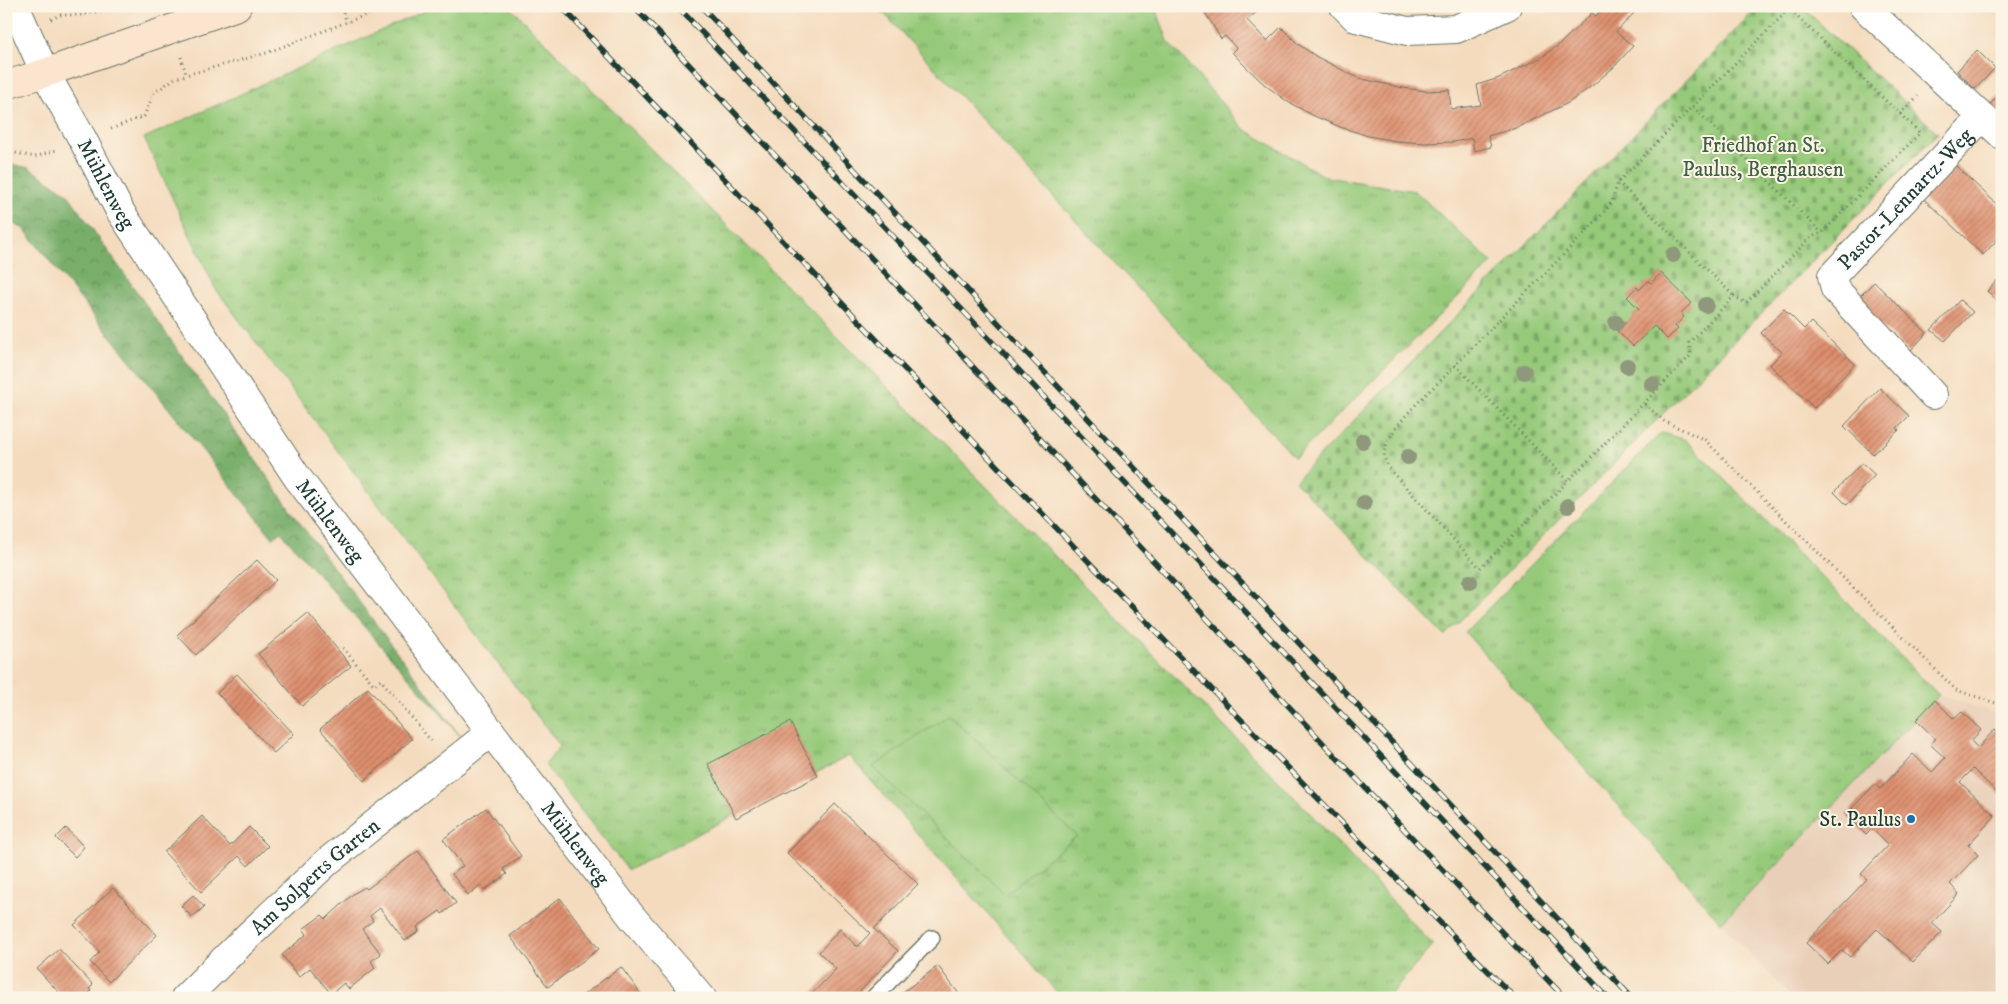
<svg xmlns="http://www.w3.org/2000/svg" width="2008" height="1004" font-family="'IM FELL DW Pica',serif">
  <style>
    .built { fill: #e9cfb8 }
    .grass { fill: url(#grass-tufts); stroke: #5a8457 }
    .forest { fill: url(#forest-crowns); stroke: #4c764f }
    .cemetery { fill: url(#cemetery-stones); stroke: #5a8457 }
    .garden { fill: #96ca7a; stroke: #5a8457 }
    .building { fill: url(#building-hatch) }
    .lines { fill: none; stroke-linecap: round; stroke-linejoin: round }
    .service-casing { stroke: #6a7464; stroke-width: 18 }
    .minor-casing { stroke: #6a7464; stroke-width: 30 }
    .secondary-casing { stroke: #6a7464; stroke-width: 30 }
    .path { stroke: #6a7464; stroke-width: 3; stroke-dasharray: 1 4; stroke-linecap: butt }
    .service { stroke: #fff; stroke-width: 15 }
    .minor { stroke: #fff; stroke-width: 28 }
    .secondary { stroke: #fce5cf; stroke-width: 28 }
    .rail-casing { stroke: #1f3d34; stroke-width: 5.5 }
    .rail { stroke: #fcf5e5; stroke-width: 4; stroke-dasharray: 11; stroke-linecap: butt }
    .tree { fill: #8f977c }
    .poi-dot { fill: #1f6fb2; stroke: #fcf5e5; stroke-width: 2 }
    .labels { text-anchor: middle; stroke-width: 4; stroke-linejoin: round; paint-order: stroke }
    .park-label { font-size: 21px; fill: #3d6046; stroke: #fcf5e5 }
    .street-label { font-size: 21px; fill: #1f3d34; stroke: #fcf5e5 }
    .poi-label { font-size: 21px; fill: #1f3d34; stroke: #fcf5e5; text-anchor: end }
  </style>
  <defs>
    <pattern id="grass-tufts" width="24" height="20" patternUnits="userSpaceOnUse" patternTransform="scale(1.25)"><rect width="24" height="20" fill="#96ca7a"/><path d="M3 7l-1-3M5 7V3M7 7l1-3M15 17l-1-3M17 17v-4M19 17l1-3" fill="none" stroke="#7aa565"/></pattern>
    <pattern id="forest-crowns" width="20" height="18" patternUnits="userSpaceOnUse" patternTransform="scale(1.25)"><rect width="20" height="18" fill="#78ae6a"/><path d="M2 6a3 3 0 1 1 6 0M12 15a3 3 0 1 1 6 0" fill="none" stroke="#628f58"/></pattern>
    <pattern id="cemetery-stones" width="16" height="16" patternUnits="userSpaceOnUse" patternTransform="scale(1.25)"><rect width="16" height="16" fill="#96ca7a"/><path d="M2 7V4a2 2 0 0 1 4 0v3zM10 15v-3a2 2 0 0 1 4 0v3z" fill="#7aa565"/></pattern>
    <pattern id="building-hatch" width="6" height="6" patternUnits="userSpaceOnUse" patternTransform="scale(1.25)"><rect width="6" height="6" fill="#de8f6e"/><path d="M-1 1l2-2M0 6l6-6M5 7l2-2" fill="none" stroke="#b3765b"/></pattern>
  </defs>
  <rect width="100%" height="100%" fill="#fcf5e5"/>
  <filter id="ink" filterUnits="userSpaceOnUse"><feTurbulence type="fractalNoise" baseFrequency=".02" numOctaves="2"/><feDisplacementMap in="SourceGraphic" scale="10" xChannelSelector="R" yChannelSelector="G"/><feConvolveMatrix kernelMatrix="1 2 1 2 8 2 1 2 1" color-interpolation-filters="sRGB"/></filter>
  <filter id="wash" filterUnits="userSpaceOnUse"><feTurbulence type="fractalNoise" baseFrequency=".0096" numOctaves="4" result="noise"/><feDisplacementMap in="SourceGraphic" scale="20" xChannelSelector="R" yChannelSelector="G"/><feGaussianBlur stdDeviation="1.12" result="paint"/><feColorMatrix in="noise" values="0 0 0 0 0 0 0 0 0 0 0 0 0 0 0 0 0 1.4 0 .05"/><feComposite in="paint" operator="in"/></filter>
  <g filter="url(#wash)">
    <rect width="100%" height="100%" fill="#f4dbbe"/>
    <!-- built -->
    <polygon class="built" points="1939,695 2002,715 2002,937 1996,944 2002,949 2002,998 1792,998 1721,923"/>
    <!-- grass -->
    <g class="grass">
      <polygon points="435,6 509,6 1306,809 1433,945 1387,998 1062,998 849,756 628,870 545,765 560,746 215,288 144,138"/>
      <polygon points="877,6 1155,6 1168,41 1244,129 1326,177 1415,191 1492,263 1295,458"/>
      <polygon points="1661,433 1686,440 1939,695 1721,923 1465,632"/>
    </g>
    <!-- forest -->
    <polygon class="forest" points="6,163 29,168 67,193 302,526 461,737 281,532 273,538 24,229 6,220"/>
    <!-- cemetery -->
    <polygon class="cemetery" points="1759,6 1801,6 1938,133 1445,636 1295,481"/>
    <!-- garden -->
    <polygon class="garden" points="949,715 1077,836 1005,894 873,767"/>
    <g id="blocks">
      <!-- building -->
      <g class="building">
        <polygon points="1201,6 1264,6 1247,20 1267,41 1281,27 1298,44 1317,57 1358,78 1403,88 1426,91 1449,90 1451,109 1481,105 1477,85 1499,78 1540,58 1559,45 1592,13 1596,16 1605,6 1636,6 1633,10 1635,12 1616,32 1633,46 1614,67 1592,86 1568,103 1516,128 1488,136 1491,147 1474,151 1472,138 1454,142 1425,143 1396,141 1368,136 1340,127 1314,116 1288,102 1265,85 1244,65 1232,52 1236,48 1225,36 1221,39"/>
        <polygon points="1977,50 1995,68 1975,89 1957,71"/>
        <polygon points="2002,92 2002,115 1990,104"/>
        <polygon points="1955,165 2002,209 2002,235 1983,255 1923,198"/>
        <polygon points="1661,273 1692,303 1681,313 1684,317 1675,326 1678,329 1667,339 1654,326 1633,346 1617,331 1639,309 1627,297 1637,287 1639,290 1648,281 1651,283"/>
        <polygon points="2002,275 2002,305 1987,291"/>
        <polygon points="1874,282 1927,333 1909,352 1855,301"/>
        <polygon points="1960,300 1973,312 1945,341 1931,330"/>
        <polygon points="1784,309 1804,329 1811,322 1855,364 1814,408 1770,365 1782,352 1761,333"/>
        <polygon points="1880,388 1909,416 1897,428 1899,430 1873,454 1844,426"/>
        <polygon points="1862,463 1875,475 1847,505 1834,492"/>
        <polygon points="257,560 276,580 196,655 177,635"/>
        <polygon points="308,613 351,666 302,706 258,654"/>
        <polygon points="237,674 294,734 274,753 217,693"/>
        <polygon points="368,688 412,739 364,781 320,729"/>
        <polygon points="1935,700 1954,719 1962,712 1981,730 1971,741 1978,748 1995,729 2002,736 2002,797 1973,769 1960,782 1995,816 1968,845 1978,855 1950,884 1959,894 1932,923 1942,932 1913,962 1877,929 1850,957 1842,950 1828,964 1806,943 1867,879 1861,874 1888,845 1872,829 1866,835 1846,815 1875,784 1880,789 1913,754 1932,772 1945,758 1930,744 1936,739 1916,720"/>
        <polygon points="790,722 818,776 736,818 708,764"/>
        <polygon points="835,804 918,884 874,929 898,951 854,998 808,998 836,969 819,952 840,929 857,947 870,933 787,853"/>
        <polygon points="486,808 521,856 503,869 507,874 485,890 481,885 468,895 452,874 463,866 443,839"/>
        <polygon points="202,816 230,846 249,827 268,846 248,866 239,856 201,892 164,852"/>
        <polygon points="66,828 84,847 75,857 56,838"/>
        <polygon points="418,851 456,903 442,914 440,911 417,927 419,931 405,941 380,908 370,916 373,921 362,929 381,954 371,961 375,968 349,989 344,983 331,994 310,968 299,977 282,955 307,934 303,929 322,915 326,919 353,894 365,887 367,889"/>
        <polygon points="113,888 157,935 109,982 90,962 100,952 74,925"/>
        <polygon points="193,895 204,907 192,917 181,906"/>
        <polygon points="560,898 599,949 548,987 510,936"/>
        <polygon points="59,949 93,985 89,989 91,991 84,998 64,998 37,969"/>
        <polygon points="938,966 962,998 895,998"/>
        <polygon points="621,967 644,998 579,998"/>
      </g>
    </g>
  </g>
  <g filter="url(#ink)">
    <use href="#blocks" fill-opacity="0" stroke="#6a7464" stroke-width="1"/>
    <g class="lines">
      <defs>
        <polyline id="service" points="873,998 932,938"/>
        <g id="minor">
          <path id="s1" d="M 15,6 L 45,73 L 83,140 L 120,211 L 297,477 L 632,917 L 702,998"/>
          <polyline points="1344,6 1356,18 1407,31 1456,29 1507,6"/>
          <polyline points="1863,6 2002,135"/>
          <path id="s2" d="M 1933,395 L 1835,289 L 1832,276 L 1982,117"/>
          <path id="s3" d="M 185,998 L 247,937 L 328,861 L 491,732"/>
        </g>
        <polyline id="secondary" points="6,85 45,73 237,6"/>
      </defs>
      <!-- service casing -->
      <use href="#service" class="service-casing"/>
      <!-- minor casing -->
      <use href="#minor" class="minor-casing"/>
      <!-- secondary casing -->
      <use href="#secondary" class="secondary-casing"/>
      <!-- path -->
      <g class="path">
        <polyline points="341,8 347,22"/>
        <polyline points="51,19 61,15 82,15 120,6"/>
        <polyline points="181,57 186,74"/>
        <polyline points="1693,107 1822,233"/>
        <polyline points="1900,114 1918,96"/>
        <polyline points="111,129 144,116 154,93 175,78 266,53 389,6"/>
        <polyline points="6,151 35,157 56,150"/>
        <polyline points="1618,182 1734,296"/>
        <path d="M 1455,365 L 1568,481 L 1691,355 L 1689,343 L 1734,296 L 1746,303 L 1811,237 L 1822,233 L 1920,133 L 1789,9 L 1618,182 L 1612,202 L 1600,217 C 1549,270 1496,322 1446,375 C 1426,395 1401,416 1388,441 C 1382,453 1384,462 1392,472 L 1480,568 L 1568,481"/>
        <polyline points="1645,404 1664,421 1705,440 1956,690 2002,705"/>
        <polyline points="343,648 374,685 381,680 432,742"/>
      </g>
      <!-- service -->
      <use href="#service" class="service"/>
      <!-- minor -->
      <use href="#minor" class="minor"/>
      <!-- secondary -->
      <use href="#secondary" class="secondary"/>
      <defs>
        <g id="rail">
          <path d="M 561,6 C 876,340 1191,673 1515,998"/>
          <path d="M 633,6 C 947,333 1250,671 1565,998"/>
          <polyline points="677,6 1608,998"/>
          <polyline points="701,6 1632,998"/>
        </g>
      </defs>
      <!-- rail casing -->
      <use href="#rail" class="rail-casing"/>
      <!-- rail -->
      <use href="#rail" class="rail"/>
    </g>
    <!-- trees -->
    <g class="tree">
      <circle cx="1673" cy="255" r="8"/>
      <circle cx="1706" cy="305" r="8"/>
      <circle cx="1616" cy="323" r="8"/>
      <circle cx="1627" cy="366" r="8"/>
      <circle cx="1524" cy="372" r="8"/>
      <circle cx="1652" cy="384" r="8"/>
      <circle cx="1363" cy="441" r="8"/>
      <circle cx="1408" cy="457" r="8"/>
      <circle cx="1364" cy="503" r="8"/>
      <circle cx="1568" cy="506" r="8"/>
      <circle cx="1470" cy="582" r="8"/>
    </g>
  </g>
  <!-- markers -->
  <circle class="poi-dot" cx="1911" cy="819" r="5"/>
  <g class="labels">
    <!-- park labels -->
    <g class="park-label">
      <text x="1763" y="152">Friedhof an St.<tspan x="1763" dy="24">Paulus, Berghausen</tspan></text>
    </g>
    <!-- street labels -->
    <g class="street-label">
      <text dy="7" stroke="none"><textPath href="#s1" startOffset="200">Mühlenweg</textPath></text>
      <text dy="7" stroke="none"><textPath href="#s2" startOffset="264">Pastor-Lennartz-Weg</textPath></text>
      <text dy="7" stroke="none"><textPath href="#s1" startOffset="605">Mühlenweg</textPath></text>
      <text dy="7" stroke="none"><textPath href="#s1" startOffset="1010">Mühlenweg</textPath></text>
      <text dy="7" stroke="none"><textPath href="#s3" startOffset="178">Am Solperts Garten</textPath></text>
    </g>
    <!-- poi labels -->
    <g class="poi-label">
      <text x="1901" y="826">St. Paulus</text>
    </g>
  </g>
  <!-- margin -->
  <rect width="2008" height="1004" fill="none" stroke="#fcf5e5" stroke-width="25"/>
</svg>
